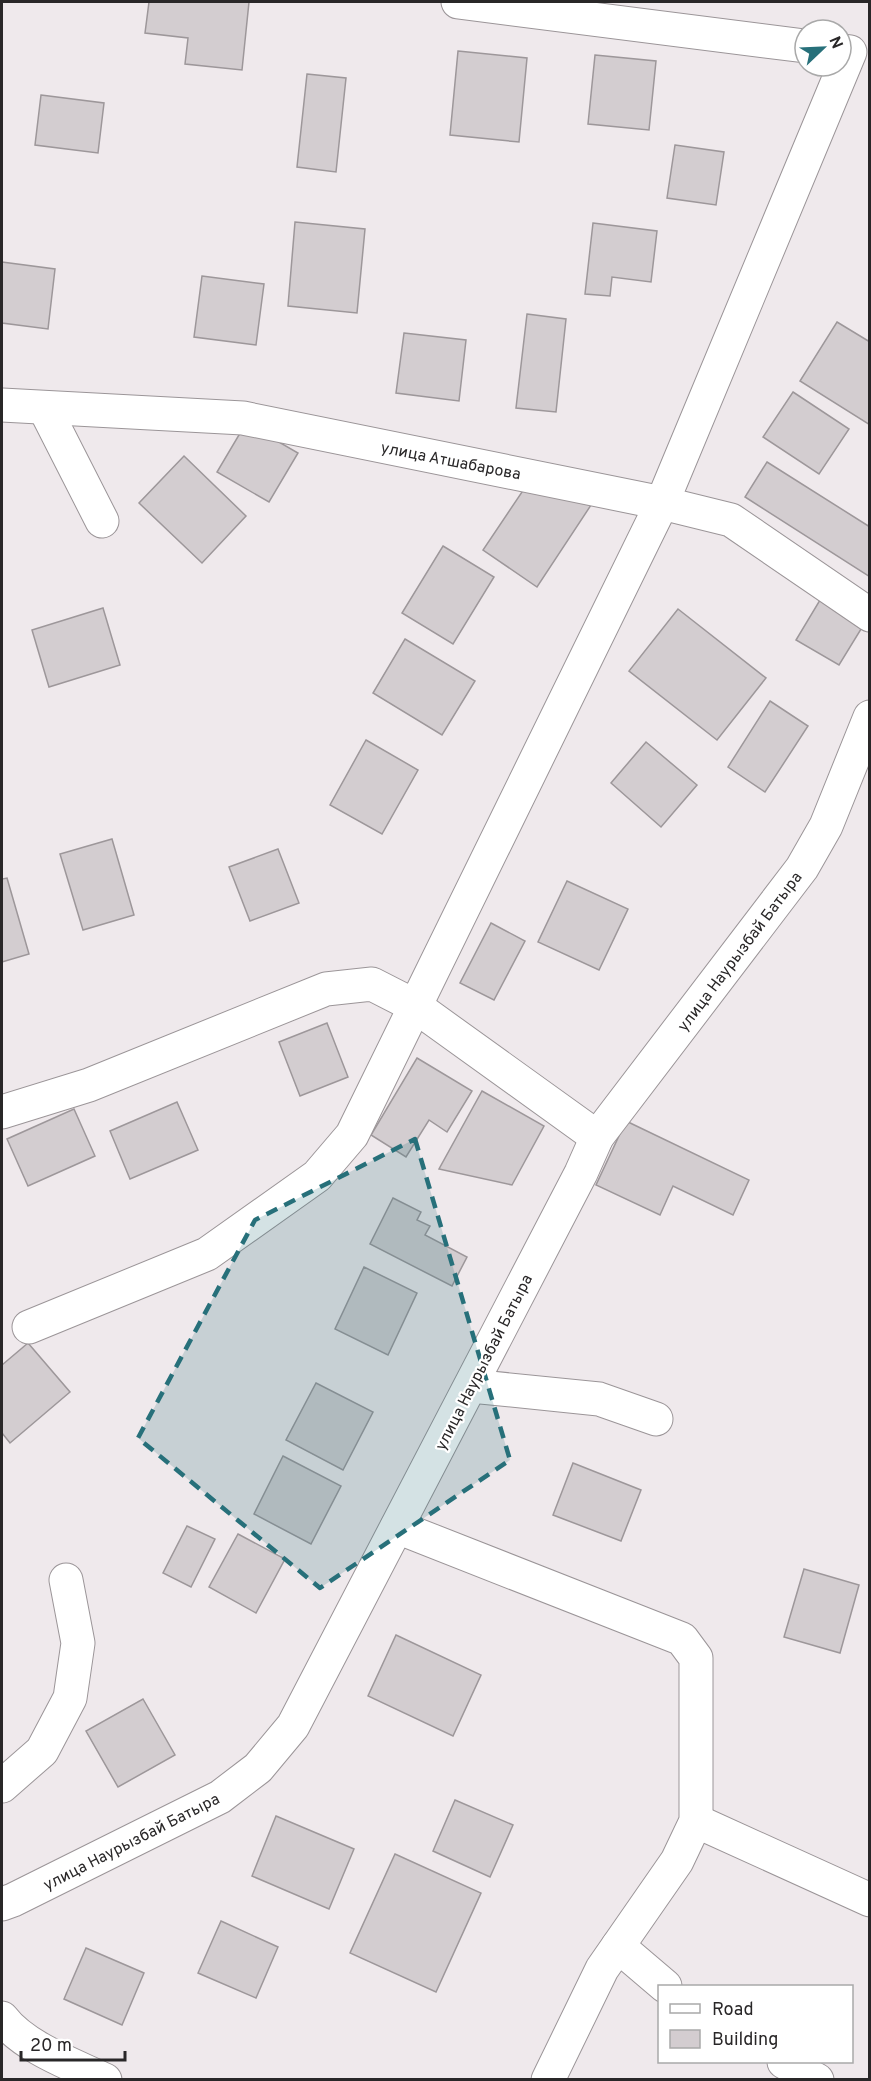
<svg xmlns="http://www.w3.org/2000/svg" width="871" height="2081" font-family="Overpass,sans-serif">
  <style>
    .building { fill: #d3cdd0; stroke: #9d979a; stroke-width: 1.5 }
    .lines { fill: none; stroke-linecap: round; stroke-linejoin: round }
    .street-casing { stroke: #9b9598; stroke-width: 35 }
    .street { stroke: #fff; stroke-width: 33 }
    .marked { fill: #27707a; fill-opacity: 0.2; stroke: #27707a; stroke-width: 4.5; stroke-dasharray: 12 8; stroke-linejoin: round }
    .labels { text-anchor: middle; stroke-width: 4.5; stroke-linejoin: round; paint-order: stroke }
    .street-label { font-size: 16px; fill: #292728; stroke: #fff }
  </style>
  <rect width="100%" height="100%" fill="#efe9ec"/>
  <!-- building -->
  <g class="building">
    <polygon points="149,2 249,2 242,70 185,64 188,38 145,33"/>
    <polygon points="458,51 527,58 519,142 450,135"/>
    <polygon points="595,55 656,61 649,130 588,124"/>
    <polygon points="307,74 346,78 336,172 297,167"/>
    <polygon points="41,95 104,103 98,153 35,145"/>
    <polygon points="675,145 724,152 716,205 667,198"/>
    <polygon points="295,222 365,229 357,313 288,306"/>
    <polygon points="593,223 657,231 651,282 612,277 610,296 585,294"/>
    <polygon points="2,262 55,269 48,329 2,323"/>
    <polygon points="202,276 264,284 256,345 194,337"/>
    <polygon points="527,314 566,319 556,412 516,408"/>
    <polygon points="837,322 870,342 870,425 800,381"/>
    <polygon points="404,333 466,340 459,401 396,393"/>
    <polygon points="793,392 849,429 819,474 763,437"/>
    <polygon points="246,423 298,453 269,502 217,472"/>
    <polygon points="184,456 246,516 202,563 139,503"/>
    <polygon points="767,462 870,527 870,577 745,497"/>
    <polygon points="526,486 595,499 537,587 483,550"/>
    <polygon points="443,546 494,577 453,644 402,613"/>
    <polygon points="823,595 866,621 839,665 796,640"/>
    <polygon points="103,608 120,665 49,687 32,630"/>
    <polygon points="678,609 766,678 717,740 629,671"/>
    <polygon points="405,639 475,681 442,735 373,693"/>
    <polygon points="770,701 808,726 765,792 728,767"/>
    <polygon points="366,740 418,770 382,834 330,805"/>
    <polygon points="646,742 697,785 661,827 611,783"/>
    <polygon points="112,839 134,915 83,930 60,854"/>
    <polygon points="278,849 299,903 250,921 229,867"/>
    <polygon points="7,878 29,954 2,962 2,879"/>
    <polygon points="567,881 628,909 599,970 538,942"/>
    <polygon points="491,923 525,941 494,1000 460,983"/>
    <polygon points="327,1023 348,1077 300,1096 279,1042"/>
    <polygon points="417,1058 472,1091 447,1132 429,1120 406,1157 371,1135"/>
    <polygon points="482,1091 544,1126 512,1185 439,1169"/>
    <polygon points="177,1102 198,1150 130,1179 110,1131"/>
    <polygon points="74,1109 95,1156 28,1186 7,1139"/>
    <polygon points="626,1121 749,1180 733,1215 673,1186 660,1215 596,1185"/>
    <polygon points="393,1198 421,1212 417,1220 430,1226 425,1235 467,1257 452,1286 370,1244"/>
    <polygon points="364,1267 417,1293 388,1355 335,1329"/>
    <polygon points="28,1343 70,1392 10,1443 2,1433 2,1365"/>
    <polygon points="316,1383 373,1412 343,1470 286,1440"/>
    <polygon points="283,1456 341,1486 311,1544 254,1514"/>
    <polygon points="573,1463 641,1490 621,1541 553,1515"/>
    <polygon points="187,1526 215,1539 191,1587 163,1573"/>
    <polygon points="238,1534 285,1559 256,1613 209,1587"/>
    <polygon points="804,1569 859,1585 840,1653 784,1637"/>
    <polygon points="396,1635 481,1675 453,1736 368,1696"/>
    <polygon points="143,1699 175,1755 118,1787 86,1731"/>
    <polygon points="455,1800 513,1825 490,1877 433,1851"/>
    <polygon points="276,1816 354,1849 329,1909 252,1876"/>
    <polygon points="395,1854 481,1893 436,1992 350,1953"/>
    <polygon points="221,1921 278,1947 256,1998 198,1973"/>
    <polygon points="86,1948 144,1973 122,2025 64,1999"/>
  </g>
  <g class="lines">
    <defs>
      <g id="street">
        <polyline points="458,2 805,46"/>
        <polyline points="2,405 243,418 662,503 731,520 870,615"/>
        <polyline points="45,409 102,521"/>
        <polyline points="2,1112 89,1085 326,989 372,984 415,1006 597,1137"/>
        <polyline points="29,1327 207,1254 317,1176 352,1135 662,503 850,52 841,51"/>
        <polyline points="471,1386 599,1399 656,1419"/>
        <polyline points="397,1527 682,1639 696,1658 696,1821 677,1861 602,1969 548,2080"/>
        <polyline points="2,1786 42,1751 70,1698 78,1643 66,1580"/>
        <polyline points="696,1821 870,1900"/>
        <polyline points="2,1904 13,1900 220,1797 258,1768 293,1726 581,1173 597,1137 802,868 826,826 870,717"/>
        <polyline points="618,1946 665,1986"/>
        <path d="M 2,2018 C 24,2047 71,2064 105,2080"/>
        <polyline points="784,2062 817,2080"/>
      </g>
    </defs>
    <!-- street casing -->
    <use href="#street" class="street-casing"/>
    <!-- street -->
    <use href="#street" class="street"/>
  </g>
  <!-- marked area -->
  <path class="marked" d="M 415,1139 L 510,1460 L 320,1588 L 138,1438 L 255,1220 Z"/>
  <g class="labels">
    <!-- street labels -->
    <g class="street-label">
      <text transform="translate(451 460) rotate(11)" y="6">улица Атшабарова</text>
      <text transform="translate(739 951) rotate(-53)" y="6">улица Наурызбай Батыра</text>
      <text transform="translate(483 1362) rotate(-63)" y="6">улица Наурызбай Батыра</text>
      <text transform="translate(131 1841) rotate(-27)" y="6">улица Наурызбай Батыра</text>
    </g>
  </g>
  <!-- border -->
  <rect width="871" height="2081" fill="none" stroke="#292728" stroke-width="6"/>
  <!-- legend -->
  <rect x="658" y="1985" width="195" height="78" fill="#ffffff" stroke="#a9a9a9" stroke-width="1.5"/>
  <rect x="670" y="2004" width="30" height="9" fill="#ffffff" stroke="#a9a9a9" stroke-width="1.5"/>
  <text x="712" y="2015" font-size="18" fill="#292728">Road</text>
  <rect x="670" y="2030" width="30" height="18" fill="#d3cdd0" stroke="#a9a9a9" stroke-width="1.5"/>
  <text x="712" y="2045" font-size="18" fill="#292728">Building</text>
  <!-- north arrow -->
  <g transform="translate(823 48) rotate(67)"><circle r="28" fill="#ffffff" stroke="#a9a9a9" stroke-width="1.5"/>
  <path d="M0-4.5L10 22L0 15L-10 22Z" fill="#27707a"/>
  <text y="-9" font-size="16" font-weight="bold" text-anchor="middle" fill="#292728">N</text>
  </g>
  <!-- scale -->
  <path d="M21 2051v9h104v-9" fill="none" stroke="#292728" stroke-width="3"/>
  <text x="30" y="2051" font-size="18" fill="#292728" stroke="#ffffff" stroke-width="4.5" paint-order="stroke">20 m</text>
</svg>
